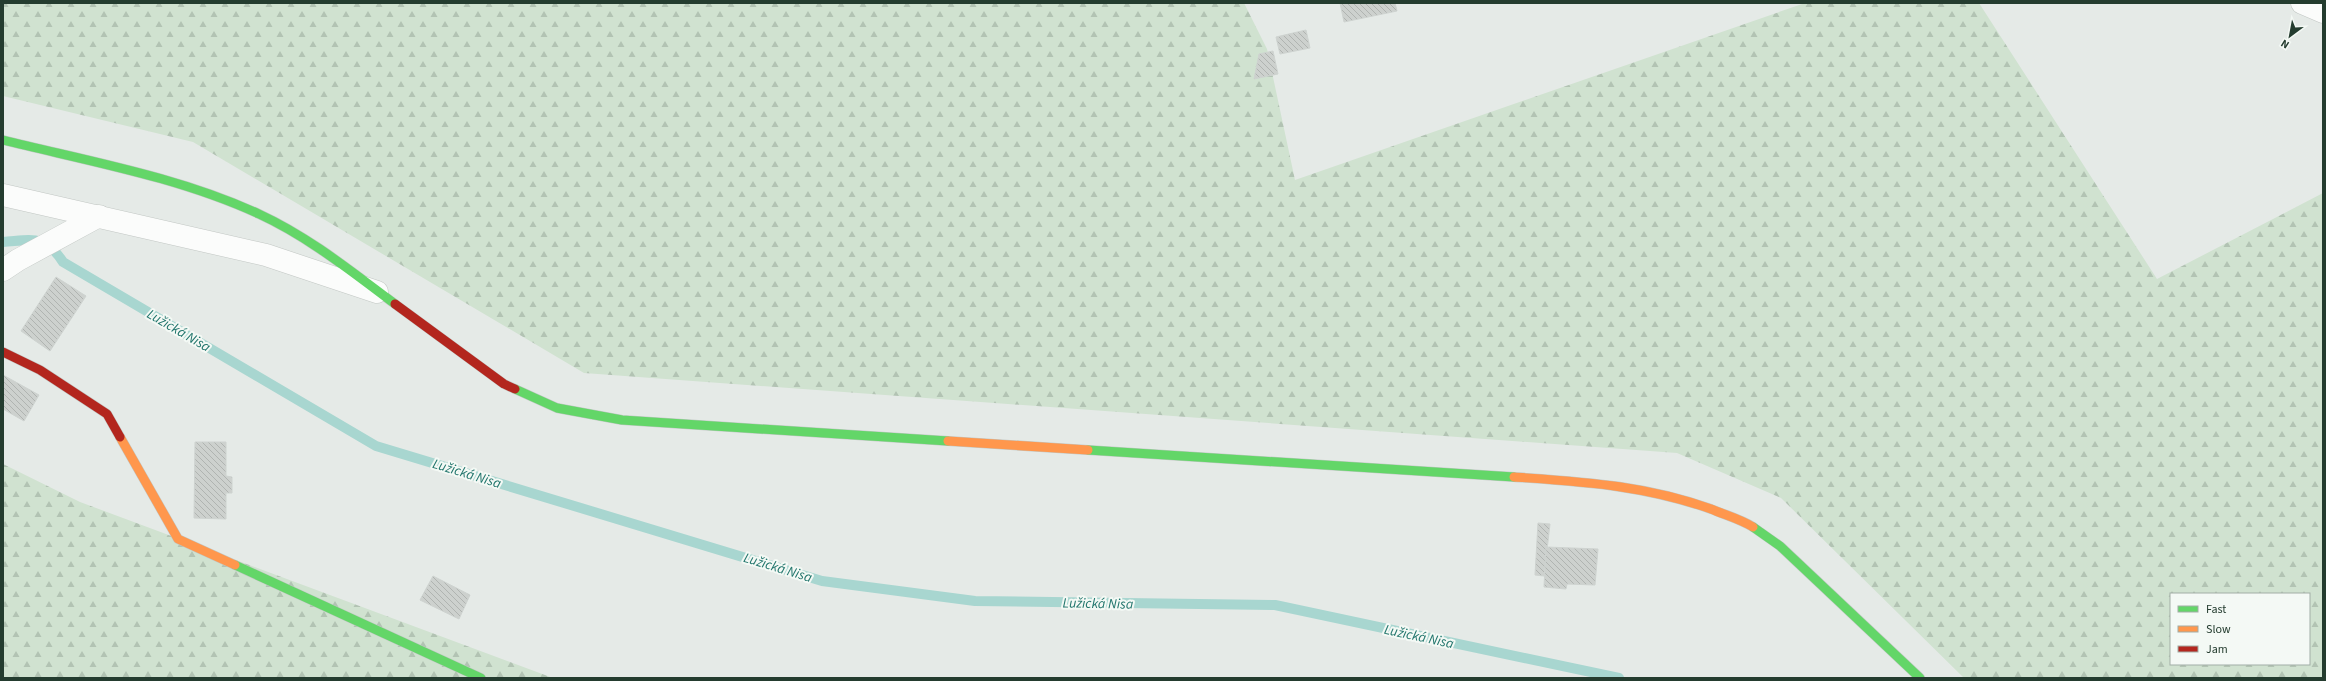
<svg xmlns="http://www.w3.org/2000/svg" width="2326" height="681" font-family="'Source Sans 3',sans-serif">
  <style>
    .forest { fill: url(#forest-firs); fill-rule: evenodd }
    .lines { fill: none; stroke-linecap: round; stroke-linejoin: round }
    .stream { stroke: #a8d6d0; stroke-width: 10 }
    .building { fill: url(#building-back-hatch); stroke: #ced3d0 }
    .street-casing { stroke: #c2c7c4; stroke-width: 23 }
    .fast-casing { stroke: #c1c7c4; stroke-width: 10 }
    .slow-casing { stroke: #c1c7c4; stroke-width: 10 }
    .jam-casing { stroke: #c1c7c4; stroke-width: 10 }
    .street { stroke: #fbfcfb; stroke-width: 22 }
    .fast { stroke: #63d668; stroke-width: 9 }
    .slow { stroke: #ff974d; stroke-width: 9 }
    .jam { stroke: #b3261e; stroke-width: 9 }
    .labels { text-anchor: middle; stroke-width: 4; stroke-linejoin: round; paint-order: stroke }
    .water-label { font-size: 14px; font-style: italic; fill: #21756c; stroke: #f4f9f5 }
  </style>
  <defs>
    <pattern id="forest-firs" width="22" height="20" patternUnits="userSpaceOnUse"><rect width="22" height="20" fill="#d0e2d0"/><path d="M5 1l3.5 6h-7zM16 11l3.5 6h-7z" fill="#b2c3b3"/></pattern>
    <pattern id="building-back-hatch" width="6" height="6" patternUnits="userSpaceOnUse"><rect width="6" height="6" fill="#cdd1ce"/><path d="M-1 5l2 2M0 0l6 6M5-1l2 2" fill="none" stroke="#b0b4b1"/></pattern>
  </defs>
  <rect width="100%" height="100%" fill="#e5eae7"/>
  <!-- forest -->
  <g class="forest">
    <path d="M 3,3 L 1244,3 L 1267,49 L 1295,180 L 1805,3 L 1979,3 L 2157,279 L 2323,193 L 2323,678 L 1964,678 L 1781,498 L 1677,453 L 584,373 L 193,142 L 3,96 ZM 2171,594 L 2309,594 L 2309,664 L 2171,664 Z"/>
    <polygon points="3,464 80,502 553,678 3,678"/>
  </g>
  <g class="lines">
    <!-- stream -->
    <path class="stream" d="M 3,242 C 32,240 45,234 63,262 L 376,446 L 822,581 L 975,601 L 1275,605 L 1619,678"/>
  </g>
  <!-- building -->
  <g class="building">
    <polygon points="1340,3 1395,3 1397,11 1344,22"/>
    <polygon points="1306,30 1310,48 1280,54 1276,37"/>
    <polygon points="1273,51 1278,74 1254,79 1259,54"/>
    <polygon points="56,277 86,296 50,351 21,331"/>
    <polygon points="3,375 39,395 24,421 3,409"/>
    <polygon points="195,442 226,442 226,476 232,477 232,493 226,493 226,519 194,518"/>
    <polygon points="1538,523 1550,524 1544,576 1535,575"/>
    <polygon points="1546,547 1598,549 1595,585 1567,584 1566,589 1544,587"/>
    <polygon points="433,576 470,595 459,619 420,600"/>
  </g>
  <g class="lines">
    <defs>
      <g id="street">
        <polyline points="2302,3 2323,12"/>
        <polyline points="3,195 266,255 377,292"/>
        <polyline points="3,270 18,260 99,216"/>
      </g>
      <g id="fast">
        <path d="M 3,140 C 88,161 179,177 259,214 C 309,237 352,272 395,304"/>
        <polyline points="515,389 557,408 622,420 948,441"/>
        <polyline points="1088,450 1514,477"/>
        <polyline points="1753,527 1780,546 1920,678"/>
        <polyline points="235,565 481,678"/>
      </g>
      <g id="slow">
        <polyline points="120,437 178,539 235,565"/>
        <polyline points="948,441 1088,450"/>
        <path d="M 1514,477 C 1584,482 1644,485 1711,509 C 1725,515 1740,519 1753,527"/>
      </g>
      <g id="jam">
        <polyline points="395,304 504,384 515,389"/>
        <polyline points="3,352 40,370 107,414 120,437"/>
      </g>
    </defs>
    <!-- street casing -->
    <use href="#street" class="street-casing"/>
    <!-- fast casing -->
    <use href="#fast" class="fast-casing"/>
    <!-- slow casing -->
    <use href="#slow" class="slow-casing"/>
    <!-- jam casing -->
    <use href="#jam" class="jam-casing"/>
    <!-- street -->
    <use href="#street" class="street"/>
    <!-- fast -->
    <use href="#fast" class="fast"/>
    <!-- slow -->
    <use href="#slow" class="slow"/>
    <!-- jam -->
    <use href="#jam" class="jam"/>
  </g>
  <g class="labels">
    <!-- water labels -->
    <g class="water-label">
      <text transform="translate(179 330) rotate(30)" y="5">Lužická Nisa</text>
      <text transform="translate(467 473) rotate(17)" y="5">Lužická Nisa</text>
      <text transform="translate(778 567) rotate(17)" y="5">Lužická Nisa</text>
      <text transform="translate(1098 603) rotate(1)" y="5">Lužická Nisa</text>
      <text transform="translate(1419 636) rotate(12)" y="5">Lužická Nisa</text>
    </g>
  </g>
  <!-- border -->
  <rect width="2326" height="681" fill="none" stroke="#243c2f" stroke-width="8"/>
  <!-- legend -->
  <rect x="2170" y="593" width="140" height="72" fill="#f4f9f5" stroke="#a1ada6"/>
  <rect x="2178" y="606" width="20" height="6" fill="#63d668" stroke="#a1ada6"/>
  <text x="2206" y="613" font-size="12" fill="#243c2f">Fast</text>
  <rect x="2178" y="626" width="20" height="6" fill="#ff974d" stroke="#a1ada6"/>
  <text x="2206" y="633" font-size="12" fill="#243c2f">Slow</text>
  <rect x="2178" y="646" width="20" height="6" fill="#b3261e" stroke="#a1ada6"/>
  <text x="2206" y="653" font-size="12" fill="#243c2f">Jam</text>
  <!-- north arrow -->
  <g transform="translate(2290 36) rotate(212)" stroke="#f4f9f5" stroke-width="3" paint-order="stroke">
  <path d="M0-3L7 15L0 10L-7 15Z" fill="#243c2f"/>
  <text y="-6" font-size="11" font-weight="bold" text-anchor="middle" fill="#243c2f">N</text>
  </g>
</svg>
